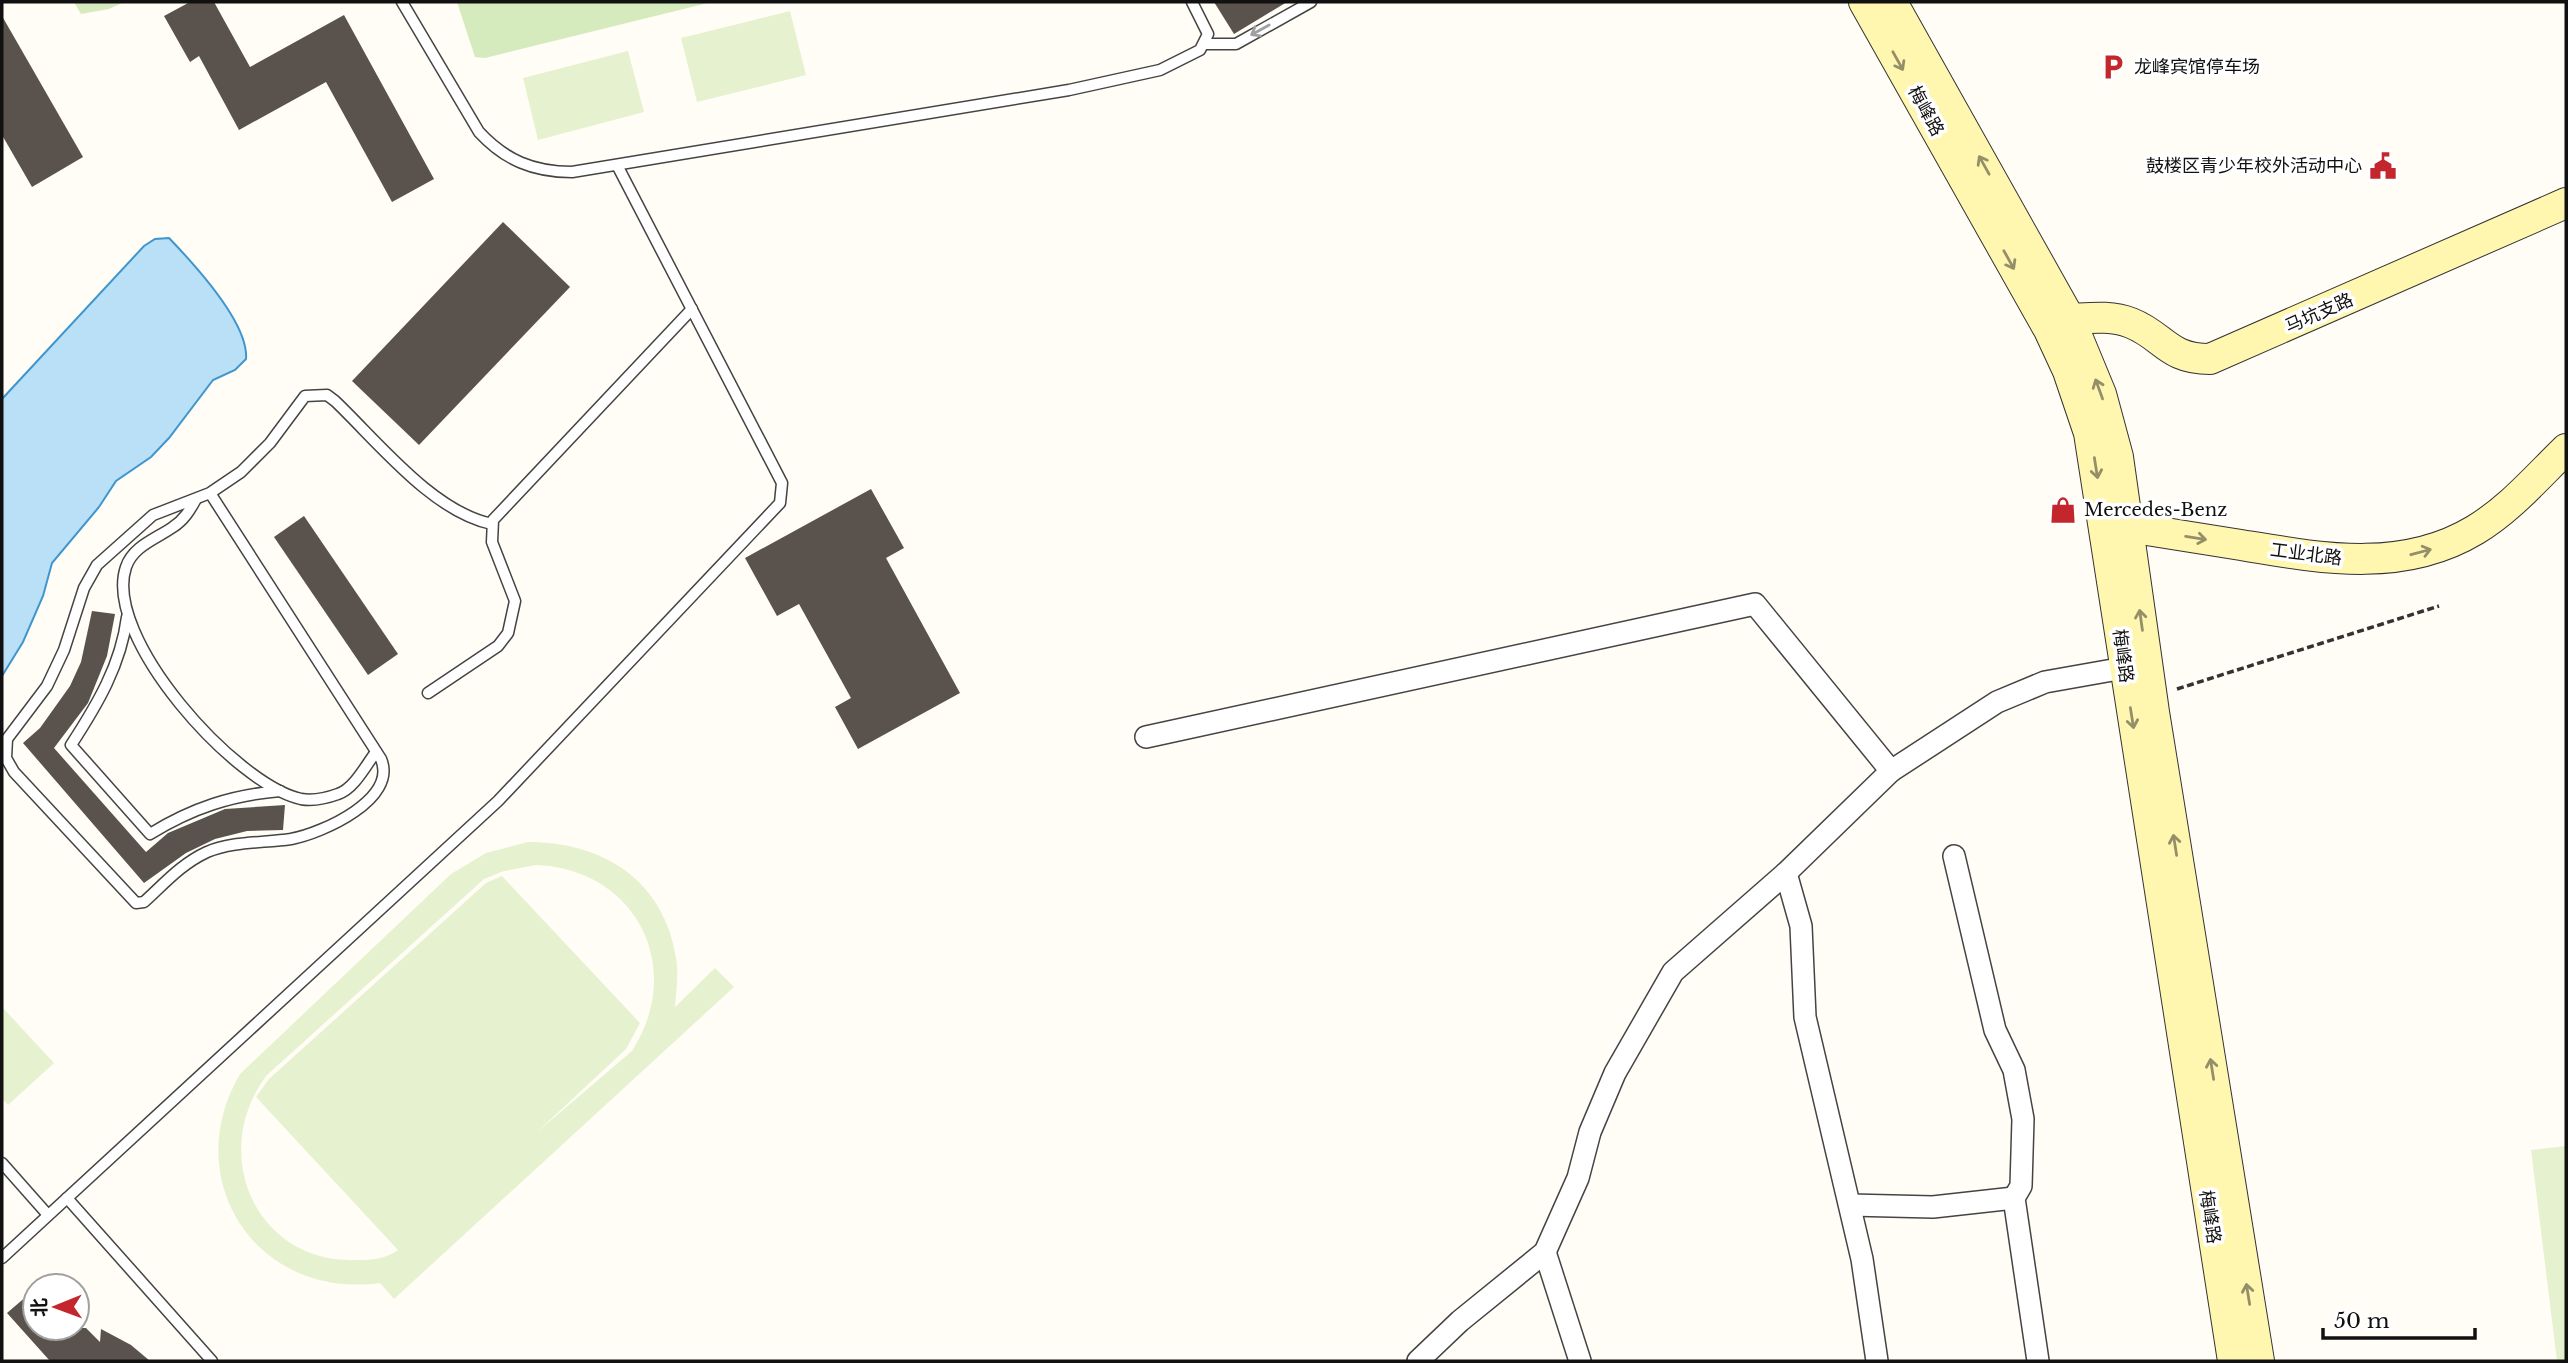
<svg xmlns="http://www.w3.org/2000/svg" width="2568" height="1363" font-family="'Libre Baskerville','Noto Sans SC',serif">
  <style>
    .green { fill: #d5ebbd }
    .pitch { fill: #e6f2cf; fill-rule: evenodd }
    .water { fill: #b9e0f7; stroke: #3f96cf; stroke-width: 2 }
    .building { fill: #5a524d }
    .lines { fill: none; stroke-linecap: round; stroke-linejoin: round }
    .lane-casing { stroke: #444; stroke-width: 13 }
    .street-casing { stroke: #444; stroke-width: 24 }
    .secondary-casing { stroke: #333; stroke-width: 32 }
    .path { stroke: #333; stroke-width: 3.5; stroke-dasharray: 7 3.5; stroke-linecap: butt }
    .lane { stroke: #fff; stroke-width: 10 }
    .street { stroke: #fff; stroke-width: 21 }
    .secondary { stroke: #fff6b0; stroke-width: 30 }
    .oneway { stroke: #a0a0a0 }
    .oneway2 { stroke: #948f68 }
    .labels { text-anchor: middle; stroke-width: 7; stroke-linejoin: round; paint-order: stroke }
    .poi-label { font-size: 18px; fill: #111; stroke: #fff; text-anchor: start }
    .street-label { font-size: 18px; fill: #111; stroke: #fff }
  </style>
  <rect width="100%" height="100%" fill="#fffdf5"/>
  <!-- green -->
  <g class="green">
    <polygon points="74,2 124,2 109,9 81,14"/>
    <polygon points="457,2 712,2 485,58 475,57"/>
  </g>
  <!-- pitch -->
  <g class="pitch">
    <polygon points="790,11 806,75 697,102 681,38"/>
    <polygon points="628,51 644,112 538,140 523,78"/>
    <path d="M 528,842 C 603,842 664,880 676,958 C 679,975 676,991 675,1007 L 715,968 L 734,987 L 394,1299 L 380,1283 C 257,1300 178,1180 240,1074 L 451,874 L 486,853 ZM 536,865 C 636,869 686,967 632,1051 L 536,1133 L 626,1049 L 640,1023 L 502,876 L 486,883 L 269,1079 L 256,1097 L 398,1250 C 386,1259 372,1260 358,1260 C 255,1265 208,1152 267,1075 L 484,879 L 504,871 Z"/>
    <polygon points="2,1007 54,1063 8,1105 2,1098"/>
    <polygon points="2566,1146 2566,1361 2557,1361 2531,1150"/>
  </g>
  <!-- water -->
  <path class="water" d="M 169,238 C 194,264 249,323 246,359 L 235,370 L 213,380 L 169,438 L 151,457 L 116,481 L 99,507 L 52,563 L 43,596 L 23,642 L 2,676 L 2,399 L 144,246 L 155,239 Z"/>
  <!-- building -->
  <g class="building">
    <polygon points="190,2 214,2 250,67 344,15 434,179 392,202 326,82 239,130 199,56 190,62 164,16"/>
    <polygon points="1214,2 1287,2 1234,34"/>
    <polygon points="2,16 83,157 32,187 2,135"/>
    <polygon points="503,222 570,287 419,445 352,381"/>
    <polygon points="871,489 904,548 886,558 960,693 858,749 835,707 851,698 799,604 777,616 745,558"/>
    <polygon points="304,516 398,654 368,675 274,537"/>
    <polygon points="92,611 115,614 107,656 88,703 54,748 146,852 168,833 225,809 285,805 283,830 247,831 215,839 186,853 144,883 23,743 40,728 70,686 81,662"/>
    <polygon points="35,1289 35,1328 86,1328 100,1342 101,1329 131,1345 150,1361 50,1361 7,1313"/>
  </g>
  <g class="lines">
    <defs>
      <g id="lane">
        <path d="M 402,2 L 479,132 C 505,160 533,172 572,172 L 1069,90 L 1160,70 L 1200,50 L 1208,34 L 1192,2"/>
        <polyline points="1206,44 1236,44 1311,2"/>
        <path d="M 210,493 L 381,759 C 398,799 323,833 291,839 C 264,843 233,841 207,852 C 181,864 164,884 144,902 L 136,903 L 14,772 L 6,758 L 7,739 L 47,686 L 64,650 L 84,588 L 97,565 L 153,515 L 210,493 L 241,472 L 270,443 L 305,396 L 327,395 L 335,401 C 378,442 433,512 492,524"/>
        <path d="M 196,499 C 190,510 184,520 173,527 C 156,539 133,546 126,567 C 102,637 236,785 301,799 C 312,801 327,798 338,794 C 354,789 366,765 376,752"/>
        <path d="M 127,617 C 121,665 97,705 71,745 L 150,834 C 192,808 232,795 280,791"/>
        <polyline points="428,693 498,646 508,633 515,601 492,542 493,520 692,309"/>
        <polyline points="2,1163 48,1215"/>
        <polyline points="67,1198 212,1361"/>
        <polyline points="2,1258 498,801 780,503 782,483 617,165"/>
      </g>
      <g id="street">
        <polyline points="1146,737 1755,604 1891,771"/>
        <polyline points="1954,856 1995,1030 2014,1070 2023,1119 2021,1186 2014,1198 2038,1361"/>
        <polyline points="1786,873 1801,926 1805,1017 1862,1259 1877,1361"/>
        <polyline points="1850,1205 1933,1207 2014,1198"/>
        <polyline points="1545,1252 1580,1361"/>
        <polyline points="1418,1361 1460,1321 1545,1252 1578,1178 1590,1132 1615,1073 1673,972 1786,873 1891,771 1997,702 2045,682 2124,668"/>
      </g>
      <g id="secondary">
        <polyline points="1864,2 2049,330 2068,371 2089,433 2233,1361"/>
        <polyline points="1892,2 2070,319 2101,394 2118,457 2154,712 2259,1361"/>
        <path d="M 2070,319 C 2090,318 2111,315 2131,323 C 2164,336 2167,359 2210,359 L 2566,203"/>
        <path d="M 2109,524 C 2153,531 2197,538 2241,545 C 2320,558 2402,574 2475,530 C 2510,509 2537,477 2566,449"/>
      </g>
    </defs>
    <!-- lane casing -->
    <use href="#lane" class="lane-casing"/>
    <!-- street casing -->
    <use href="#street" class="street-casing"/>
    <!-- secondary casing -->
    <use href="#secondary" class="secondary-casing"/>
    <!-- path -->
    <polyline class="path" points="2177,689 2439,606"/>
    <!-- lane -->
    <use href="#lane" class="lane"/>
    <!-- street -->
    <use href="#street" class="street"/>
    <!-- secondary -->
    <use href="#secondary" class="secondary"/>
  </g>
  <!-- one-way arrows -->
  <defs><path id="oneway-shaft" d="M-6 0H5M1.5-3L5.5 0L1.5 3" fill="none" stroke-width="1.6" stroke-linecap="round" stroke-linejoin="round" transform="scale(1.75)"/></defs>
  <use class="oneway" href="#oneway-shaft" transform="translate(1260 30) rotate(151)"/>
  <g class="oneway2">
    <use href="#oneway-shaft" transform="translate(1898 61) rotate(61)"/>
    <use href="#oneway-shaft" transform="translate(1984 165) rotate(-119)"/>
    <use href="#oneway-shaft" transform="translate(2009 260) rotate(61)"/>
    <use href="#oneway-shaft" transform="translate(2099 389) rotate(-110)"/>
    <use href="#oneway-shaft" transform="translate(2096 468) rotate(81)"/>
    <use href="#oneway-shaft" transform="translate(2196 538) rotate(9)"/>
    <use href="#oneway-shaft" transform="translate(2421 552) rotate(-15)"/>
    <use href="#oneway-shaft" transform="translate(2141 620) rotate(-98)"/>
    <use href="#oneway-shaft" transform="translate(2132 718) rotate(81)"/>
    <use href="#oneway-shaft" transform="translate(2175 845) rotate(-99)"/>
    <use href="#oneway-shaft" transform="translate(2212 1069) rotate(-99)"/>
    <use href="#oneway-shaft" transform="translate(2248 1294) rotate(-99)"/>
  </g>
  <!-- icons -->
  <defs>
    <symbol id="parking-bare" viewBox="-9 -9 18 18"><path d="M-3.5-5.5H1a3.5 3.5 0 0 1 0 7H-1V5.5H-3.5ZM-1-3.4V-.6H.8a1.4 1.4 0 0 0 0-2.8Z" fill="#c4262e" stroke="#fff" stroke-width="2.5" paint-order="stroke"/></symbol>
    <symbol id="civic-bare" viewBox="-9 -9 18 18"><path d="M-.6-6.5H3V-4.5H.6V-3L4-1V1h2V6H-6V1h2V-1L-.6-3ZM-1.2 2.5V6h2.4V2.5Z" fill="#c4262e" stroke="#fff" stroke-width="2.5" paint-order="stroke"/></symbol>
    <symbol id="shop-bare" viewBox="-9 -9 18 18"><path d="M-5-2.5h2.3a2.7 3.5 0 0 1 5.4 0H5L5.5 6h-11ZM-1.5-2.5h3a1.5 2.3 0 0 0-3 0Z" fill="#c4262e" stroke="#fff" stroke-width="2.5" paint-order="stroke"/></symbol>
  </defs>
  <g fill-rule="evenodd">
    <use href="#parking-bare" x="2094" y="48" width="38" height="38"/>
    <use href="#civic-bare" x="2364" y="147" width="38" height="38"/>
    <use href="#shop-bare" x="2044" y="491" width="38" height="38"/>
  </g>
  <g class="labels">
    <!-- poi labels -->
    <g class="poi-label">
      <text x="2134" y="73">龙峰宾馆停车场</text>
      <text x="2362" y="172" text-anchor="end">鼓楼区青少年校外活动中心</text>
      <text x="2084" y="516">Mercedes-Benz</text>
    </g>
    <!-- street labels -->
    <g class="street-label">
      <text transform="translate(1926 111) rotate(61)" y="6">梅峰路</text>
      <text transform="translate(2319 313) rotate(-24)" y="6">马坑支路</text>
      <text transform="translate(2306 554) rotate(7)" y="6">工业北路</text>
      <text transform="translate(2123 656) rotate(82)" y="6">梅峰路</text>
      <text transform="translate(2210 1217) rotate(81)" y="6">梅峰路</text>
    </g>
  </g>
  <!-- border -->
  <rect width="2568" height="1363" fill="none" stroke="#111111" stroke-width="7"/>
  <!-- north arrow -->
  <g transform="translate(56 1307) rotate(269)"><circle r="33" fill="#ffffff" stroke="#a0a0a0" stroke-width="2"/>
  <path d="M0-5L12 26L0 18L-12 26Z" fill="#c4262e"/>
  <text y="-10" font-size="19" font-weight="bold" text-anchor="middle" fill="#111111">北</text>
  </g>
  <!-- scale -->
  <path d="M2323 1328v10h152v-10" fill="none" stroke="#111111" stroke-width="3.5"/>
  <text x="2334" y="1328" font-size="21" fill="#111111" stroke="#ffffff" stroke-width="5" paint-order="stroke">50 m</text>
</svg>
